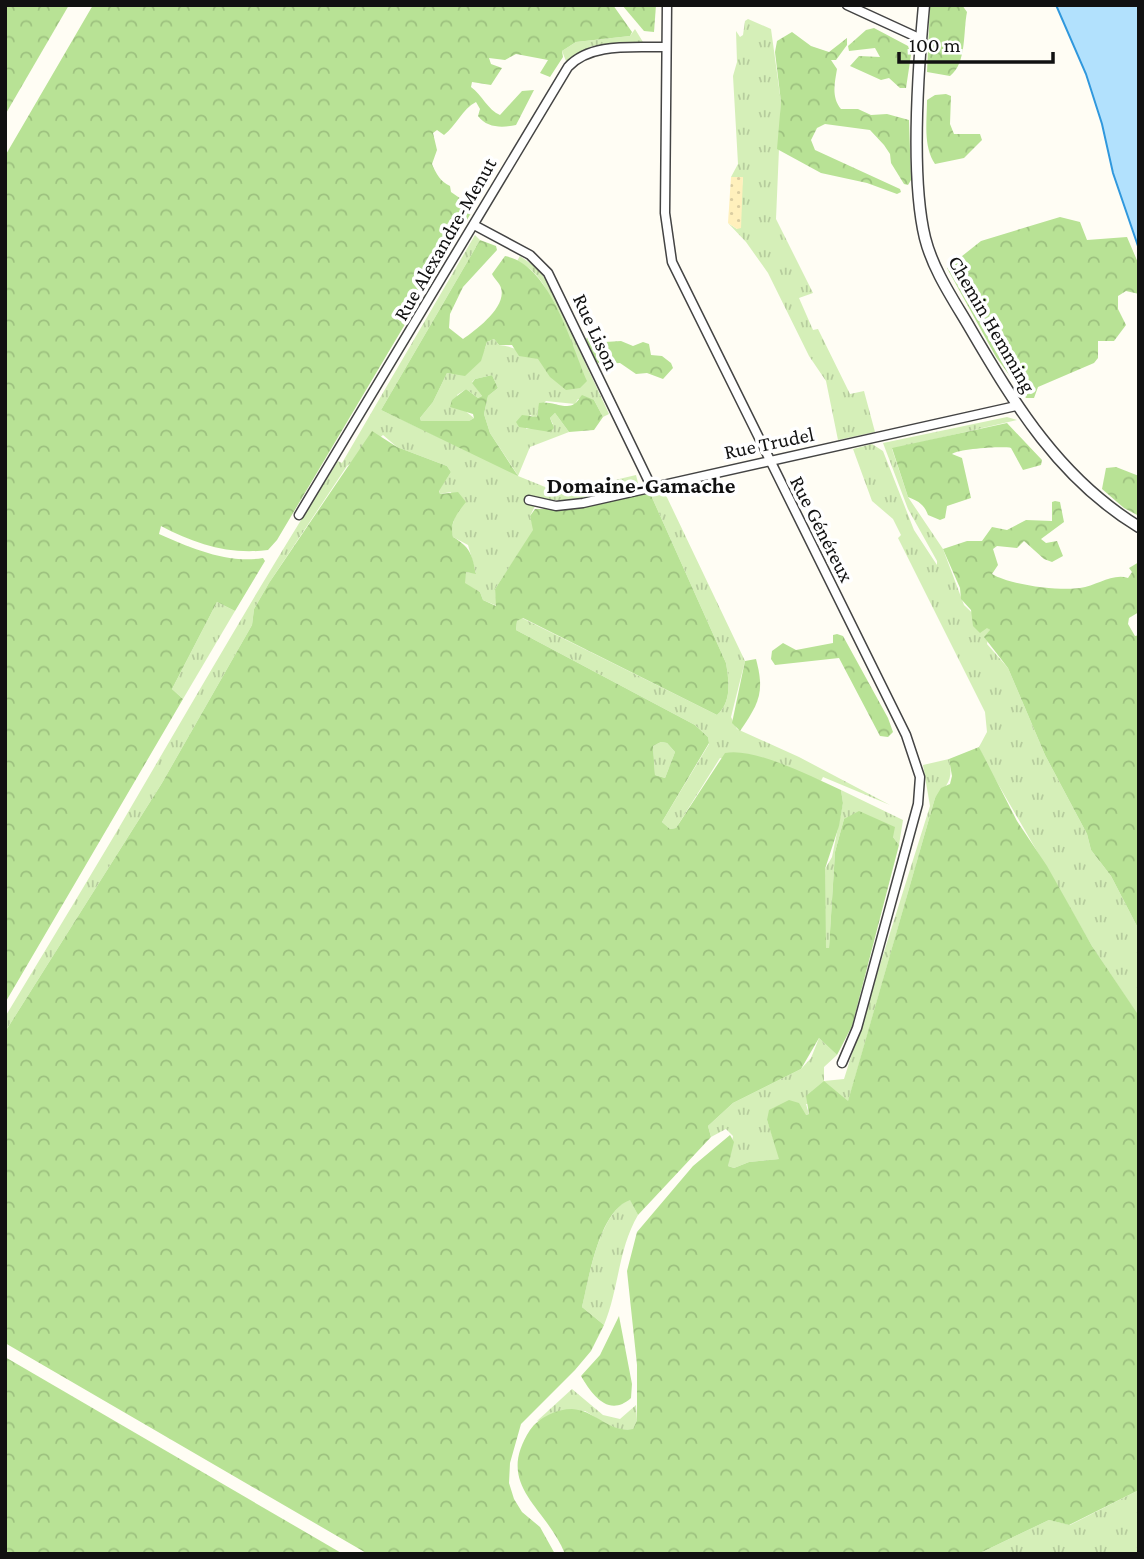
<svg xmlns="http://www.w3.org/2000/svg" width="1144" height="1559" font-family="'Crimson Pro',serif">
  <style>
    .grass { fill: url(#grass-tufts) }
    .forest { fill: url(#forest-crowns); fill-rule: evenodd }
    .sand { fill: url(#sand-dots) }
    .water { fill: #b2e1fd; stroke: #3098dd; stroke-width: 2 }
    .lines { fill: none; stroke-linecap: round; stroke-linejoin: round }
    .minor-casing { stroke: #444; stroke-width: 11 }
    .tertiary-casing { stroke: #444; stroke-width: 13 }
    .minor { stroke: #fff; stroke-width: 8 }
    .tertiary { stroke: #fff; stroke-width: 10 }
    .labels { text-anchor: middle; stroke-width: 7; stroke-linejoin: round; paint-order: stroke }
    .street-label { font-size: 21px; fill: #111; stroke: #fff }
    .neighbourhood-label { font-size: 23px; font-weight: bold; fill: #111; stroke: #fff }
  </style>
  <defs>
    <pattern id="grass-tufts" width="24" height="20" patternUnits="userSpaceOnUse" patternTransform="scale(1.75)"><rect width="24" height="20" fill="#d5efb8"/><path d="M3 7l-1-3M5 7V3M7 7l1-3M15 17l-1-3M17 17v-4M19 17l1-3" fill="none" stroke="#b6cc9d"/></pattern>
    <pattern id="forest-crowns" width="20" height="18" patternUnits="userSpaceOnUse" patternTransform="scale(1.75)"><rect width="20" height="18" fill="#b8e295"/><path d="M2 6a3 3 0 1 1 6 0M12 15a3 3 0 1 1 6 0" fill="none" stroke="#9dc17f"/></pattern>
    <pattern id="sand-dots" width="8" height="8" patternUnits="userSpaceOnUse" patternTransform="scale(1.75)"><rect width="8" height="8" fill="#fff0bc"/><path d="M2 2h.1M6 6h.1" fill="none" stroke="#dacda1" stroke-width="1.8" stroke-linecap="round"/></pattern>
  </defs>
  <rect width="100%" height="100%" fill="#fffdf4"/>
  <!-- grass -->
  <g class="grass">
    <polygon points="748,19 771,29 781,102 776,219 813,293 799,298 813,330 818,329 850,394 864,391 875,432 838,440 826,381 809,356 768,273 746,242 728,223 737,229 743,178 731,177 738,164 733,76 737,62 736,31 740,37 743,35 745,21"/>
    <polygon points="635,29 643,42 592,46 566,61 562,51 576,42 630,36"/>
    <path d="M 475,235 L 480,240 L 381,410 L 517,474 L 490,433 L 484,414 L 488,396 L 498,388 L 492,375 L 475,379 L 472,382 L 482,396 L 478,398 L 466,389 L 457,395 L 464,410 L 474,418 L 469,421 L 421,421 L 420,418 L 433,402 L 447,373 C 465,375 483,360 487,342 L 494,339 L 499,345 C 513,346 525,353 538,359 L 561,323 C 550,297 544,274 517,261 L 520,256 L 537,268 L 548,283 L 609,414 L 603,417 L 594,400 L 578,399 L 575,404 L 546,401 L 538,409 L 537,418 L 530,415 L 526,429 L 553,424 L 550,418 L 555,413 L 569,432 L 530,447 L 518,476 L 560,493 L 636,475 L 638,483 L 636,486 L 577,500 L 538,500 L 530,516 L 534,530 L 495,589 L 497,606 L 483,600 L 480,592 L 465,584 L 465,572 L 476,573 L 468,545 L 453,537 L 451,530 L 456,514 L 451,492 L 440,494 L 439,490 L 451,472 L 447,466 L 397,447 L 383,435 L 347,466 L 269,583 L 254,609 L 252,625 L 162,783 L 5,1032 L 5,1017 C 55,934 106,851 155,766 C 215,664 274,561 338,461 L 342,463 Z"/>
    <polygon points="1007,417 1017,420 892,449 908,497 943,549 964,605 990,630 987,644 1008,668 1045,755 1087,834 1091,850 1111,876 1139,930 1139,1017 1092,946 987,765 979,747 987,732 985,712 898,538 901,535 893,519 872,501 853,449 872,444 883,451 914,530 937,565 937,561 908,509 883,443"/>
    <path d="M 663,489 L 745,661 L 731,717 L 737,729 L 799,757 L 890,805 L 823,777 L 821,781 L 799,773 L 720,758 L 676,828 L 670,829 L 662,822 L 709,744 L 708,737 L 695,725 L 516,630 L 517,621 L 522,618 L 717,715 C 732,702 729,681 726,663 L 650,493 Z"/>
    <polygon points="217,602 235,611 183,699 172,689"/>
    <polygon points="661,742 667,743 675,752 665,778 655,775 653,746"/>
    <path d="M 949,759 C 953,779 949,784 935,798 L 848,1102 L 806,1104 L 809,1114 L 806,1115 L 767,1120 L 780,1159 L 749,1162 L 734,1168 L 728,1166 L 733,1136 L 726,1129 L 711,1137 L 708,1126 L 733,1103 L 801,1069 L 811,1058 L 819,1038 L 837,1055 L 824,1067 L 824,1081 L 844,1079 L 930,806 L 923,765 Z"/>
    <polygon points="841,790 903,820 899,845 893,837 844,819 835,852 829,948 825,948 825,869 832,857 843,803"/>
    <path d="M 630,1199 L 638,1215 C 618,1249 619,1289 604,1325 L 582,1307 C 589,1277 599,1213 630,1199 Z"/>
    <path d="M 572,1389 L 603,1415 L 620,1419 L 636,1405 L 637,1420 L 633,1429 C 614,1432 600,1420 585,1411 L 537,1421 Z"/>
    <polygon points="1139,1490 1139,1554 978,1554 1049,1520 1070,1525"/>
  </g>
  <!-- forest -->
  <g class="forest">
    <polygon points="5,5 69,5 5,115"/>
    <path d="M 93,5 L 613,5 L 632,32 L 630,36 L 576,42 L 562,51 L 563,57 L 550,77 L 540,73 L 548,60 L 516,54 L 505,60 L 489,58 L 491,64 L 502,68 L 491,85 L 472,82 L 471,87 C 482,95 488,110 500,115 L 522,91 L 534,90 L 516,125 C 502,128 487,128 478,116 L 480,109 L 476,102 C 462,109 457,125 444,135 L 437,130 L 433,133 L 437,150 L 432,164 C 436,174 441,182 450,186 L 451,192 L 474,208 L 277,540 L 268,550 C 229,555 195,544 161,526 L 159,534 C 191,548 227,564 263,558 L 265,561 L 235,611 L 217,602 L 172,689 L 183,699 L 5,1003 L 5,156 Z"/>
    <polygon points="622,5 656,5 654,32 644,31"/>
    <path d="M 930,5 L 962,5 L 967,12 C 963,31 967,63 950,76 L 927,72 Z"/>
    <polygon points="874,28 908,46 911,55 906,88 900,88 889,78 881,80 850,66 859,56 880,57 875,48 849,51 848,46 866,30"/>
    <path d="M 792,32 L 811,46 L 829,52 L 847,38 L 847,45 L 836,60 L 831,60 L 837,69 C 835,82 831,97 841,109 L 858,109 L 871,115 L 887,114 L 909,120 L 911,180 L 908,185 L 904,184 L 891,163 L 890,154 L 884,145 L 870,130 L 825,124 L 817,128 L 811,140 L 815,150 L 900,189 L 901,192 L 897,194 L 867,183 L 821,173 L 777,149 L 781,102 L 775,52 L 777,41 Z"/>
    <path d="M 946,94 L 951,96 L 950,124 L 954,134 L 980,134 L 982,140 L 964,158 L 935,164 C 923,146 927,121 927,100 L 935,95 Z"/>
    <polygon points="1060,217 1080,222 1087,240 1127,237 1139,265 1139,294 1126,291 1118,296 1118,309 1126,325 1114,341 1098,341 1098,358 1094,363 1038,387 1034,398 1026,398 996,357 947,268 981,241"/>
    <path d="M 480,240 L 496,246 L 497,250 L 463,287 L 450,314 L 449,328 L 463,339 C 476,330 507,307 501,288 C 500,283 494,279 492,274 L 505,256 C 550,264 571,344 587,381 L 580,388 L 566,390 L 550,377 L 538,359 L 519,356 L 512,345 L 499,345 L 494,339 L 487,342 L 481,361 L 465,376 L 447,373 L 433,402 L 420,418 L 421,421 L 469,421 L 474,418 L 473,414 L 450,407 L 452,400 L 466,389 L 478,398 L 482,396 L 472,383 L 475,379 L 492,375 L 498,388 L 488,396 L 484,414 L 490,433 L 518,476 L 381,410 Z"/>
    <polygon points="591,333 598,334 605,342 621,341 633,346 643,342 649,344 651,355 662,356 671,363 673,368 663,379 647,373 636,374 620,363 600,364 595,361 586,339"/>
    <path d="M 582,395 L 594,400 L 603,417 L 594,430 L 569,432 L 555,413 L 550,418 L 554,428 L 550,432 L 519,427 L 516,422 L 522,415 L 537,417 L 539,403 C 550,400 566,410 574,404 C 578,402 579,398 582,395 Z"/>
    <path d="M 1007,423 L 1042,460 L 1041,465 L 1023,470 L 1011,448 C 1003,446 959,449 952,454 L 962,458 L 971,498 L 947,506 L 945,518 L 940,520 L 928,515 C 924,504 918,501 908,497 L 892,448 Z"/>
    <path d="M 372,431 L 397,447 L 447,466 L 451,472 L 439,491 L 440,494 L 458,492 L 466,502 C 458,512 449,523 453,537 C 470,547 472,554 476,574 L 466,572 L 465,583 L 480,592 L 483,600 L 496,606 L 495,589 L 533,530 L 530,516 L 535,509 L 564,509 L 650,493 L 726,663 C 729,681 732,702 717,715 L 523,618 L 517,621 L 516,630 L 695,725 L 708,737 L 709,743 L 662,822 L 670,829 L 676,828 L 725,753 C 755,747 812,777 841,790 L 843,803 L 839,826 L 825,869 L 826,948 L 829,948 L 835,852 L 844,819 L 859,811 L 895,827 L 893,837 L 899,845 L 852,1026 L 837,1055 L 819,1038 L 801,1069 L 733,1103 L 708,1126 L 711,1137 L 638,1215 L 630,1200 C 599,1211 589,1278 582,1307 L 604,1325 L 591,1351 L 575,1370 L 521,1424 L 510,1463 L 509,1483 L 514,1499 L 522,1512 L 540,1527 L 555,1554 L 368,1554 L 5,1343 L 5,1032 L 162,783 L 252,625 L 254,609 L 269,583 ZM 661,742 L 667,743 L 675,752 L 665,778 L 655,775 L 653,746 Z"/>
    <polygon points="1116,467 1139,476 1139,516 1124,508 1102,489 1106,468"/>
    <path d="M 1055,501 L 1060,502 L 1064,522 L 1041,539 L 1046,543 L 1057,541 L 1063,556 L 1052,562 L 1044,559 L 1024,541 L 1017,548 L 997,546 L 993,549 L 998,565 L 992,574 C 1010,585 1059,591 1080,588 C 1097,586 1112,573 1128,578 L 1132,572 L 1129,568 L 1139,562 L 1139,612 L 1129,618 L 1128,624 L 1135,636 L 1139,635 L 1139,930 L 1111,876 L 1091,850 L 1087,834 L 1045,755 L 1008,668 L 984,637 L 990,630 L 987,628 L 980,633 L 973,626 L 971,610 L 961,599 L 960,588 L 943,549 L 967,541 L 982,541 L 992,527 L 1007,530 L 1026,520 L 1052,521 L 1052,502 Z"/>
    <polygon points="837,634 843,636 888,718 893,732 888,737 880,736 839,658 775,665 771,659 772,651 783,643 796,650 833,643 833,635"/>
    <path d="M 756,659 C 765,693 759,703 740,731 L 732,723 L 745,661 Z"/>
    <path d="M 979,747 L 1017,821 L 1047,866 L 1092,946 L 1139,1016 L 1139,1490 L 1069,1525 L 1049,1520 L 978,1554 L 565,1554 C 546,1506 494,1486 530,1430 C 539,1417 557,1409 572,1409 C 595,1410 609,1433 633,1429 L 637,1420 L 637,1365 L 627,1271 L 637,1232 L 693,1166 L 730,1135 L 734,1142 L 728,1166 L 734,1168 L 749,1162 L 779,1159 L 767,1120 L 769,1110 L 789,1100 L 799,1103 L 806,1115 L 809,1114 L 806,1096 L 824,1081 L 848,1101 L 935,798 L 941,788 L 950,784 L 952,776 L 949,759 Z"/>
    <path d="M 619,1316 L 632,1384 L 631,1398 C 609,1418 592,1395 581,1376 L 600,1355 Z"/>
    <polygon points="5,1357 343,1554 5,1554"/>
  </g>
  <!-- sand -->
  <polygon class="sand" points="731,177 743,177 741,228 737,229 728,223"/>
  <!-- water -->
  <polygon class="water" points="1056,5 1139,5 1139,249 1113,173 1102,124 1086,74"/>
  <g class="lines">
    <defs>
      <g id="minor">
        <polyline points="667,5 665,213 672,262 906,735 920,777 918,804 857,1028 842,1063"/>
        <polyline points="847,5 921,39"/>
        <polyline points="474,225 530,255 548,273 651,486"/>
        <polyline points="529,500 556,506 583,503 1016,406"/>
        <path d="M 299,515 L 568,67 C 591,42 634,48 665,47"/>
      </g>
      <path id="tertiary" d="M 924,5 C 918,70 910,176 925,238 C 933,270 953,299 970,328 C 1015,405 1060,479 1139,527"/>
    </defs>
    <!-- minor casing -->
    <use href="#minor" class="minor-casing"/>
    <!-- tertiary casing -->
    <use href="#tertiary" class="tertiary-casing"/>
    <!-- minor -->
    <use href="#minor" class="minor"/>
    <!-- tertiary -->
    <use href="#tertiary" class="tertiary"/>
  </g>
  <g class="labels">
    <!-- street labels -->
    <g class="street-label">
      <text transform="translate(445 239) rotate(-60)" y="7">Rue Alexandre-Menut</text>
      <text transform="translate(992 324) rotate(60)" y="7">Chemin Hemming</text>
      <text transform="translate(596 332) rotate(65)" y="7">Rue Lison</text>
      <text transform="translate(769 443) rotate(-12)" y="7">Rue Trudel</text>
      <text transform="translate(822 529) rotate(63)" y="7">Rue Généreux</text>
    </g>
    <!-- neighbourhood labels -->
    <g class="neighbourhood-label">
      <text x="641" y="493">Domaine-Gamache</text>
    </g>
  </g>
  <!-- border -->
  <rect width="1144" height="1559" fill="none" stroke="#111111" stroke-width="14"/>
  <!-- scale -->
  <path d="M899 52v10h154v-10" fill="none" stroke="#111111" stroke-width="3.5"/>
  <text x="909" y="52" font-size="21" fill="#111111" stroke="#ffffff" stroke-width="5" paint-order="stroke">100 m</text>
</svg>
